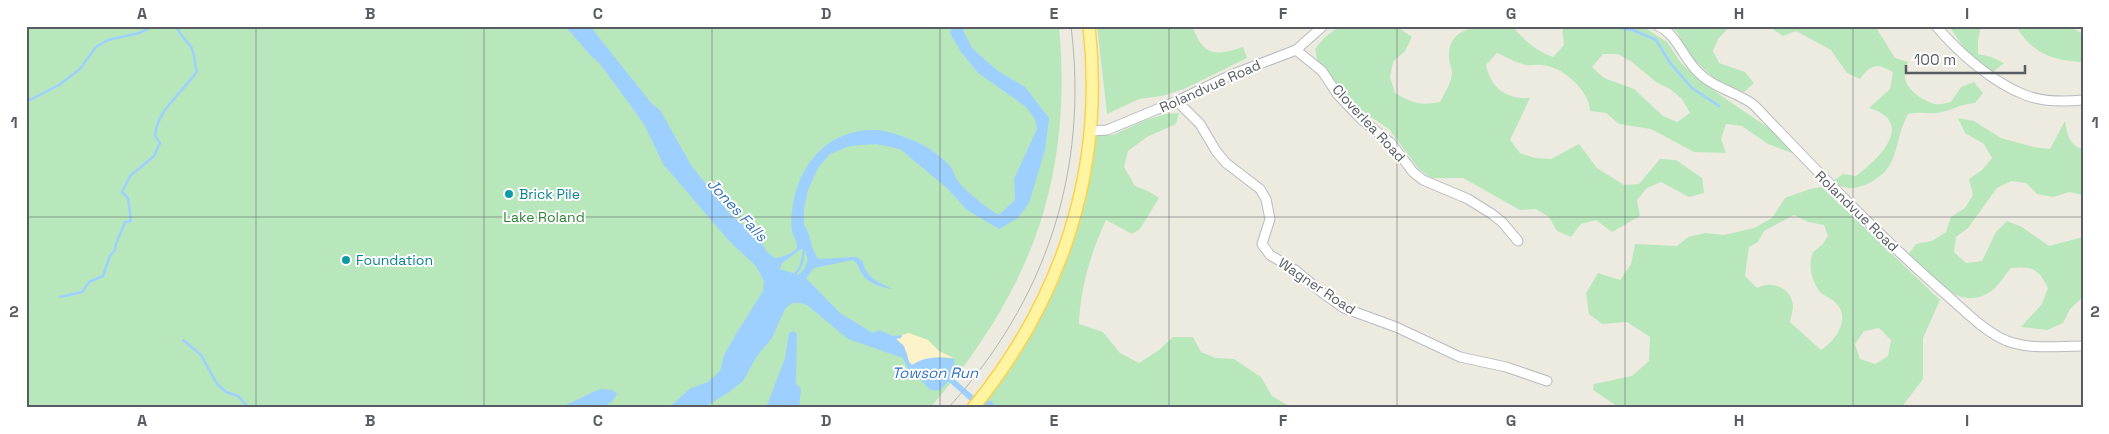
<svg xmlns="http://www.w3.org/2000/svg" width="2109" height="434" font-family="'Space Grotesk',sans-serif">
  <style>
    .green { fill: #b9e7bc; fill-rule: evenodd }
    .sand { fill: #fcf3cb }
    .water { fill: #9dd0ff; fill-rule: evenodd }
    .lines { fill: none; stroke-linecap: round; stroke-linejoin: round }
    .stream { stroke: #9dd0ff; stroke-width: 2.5 }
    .minor-casing { stroke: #b8bac0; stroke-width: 11 }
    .major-casing { stroke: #fbd24b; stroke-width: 14 }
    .minor { stroke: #fff; stroke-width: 9 }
    .major { stroke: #fff4a2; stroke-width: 11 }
    .tram { stroke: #b4b5b5; stroke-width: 1 }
    .grid { fill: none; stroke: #585c62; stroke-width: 1; stroke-opacity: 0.55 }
    .culture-dot { fill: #0f9aa8; stroke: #fff; stroke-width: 2 }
    .labels { text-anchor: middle; stroke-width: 4; stroke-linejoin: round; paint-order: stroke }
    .street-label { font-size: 14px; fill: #585c62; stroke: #fff }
    .culture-label { font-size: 14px; fill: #0d838f; stroke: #fff; text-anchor: start }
    .park-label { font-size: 14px; fill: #2e8436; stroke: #fff }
    .water-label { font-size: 15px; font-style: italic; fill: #3773c1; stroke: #fff }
    .neatline { fill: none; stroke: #585c62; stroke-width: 2 }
    .grid-label { font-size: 16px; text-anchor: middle; font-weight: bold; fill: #585c62 }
  </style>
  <rect width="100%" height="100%" fill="#edebdf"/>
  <!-- green -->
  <g class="green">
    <path d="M 26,26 L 1059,26 C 1073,180 1030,292 930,408 L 26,408 Z"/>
    <path d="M 1097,26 L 1192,26 C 1204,57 1215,56 1243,47 L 1247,58 L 1184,89 L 1162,96 L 1139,99 L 1107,114 Z"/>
    <path d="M 1340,26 L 1396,26 L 1412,37 L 1405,51 L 1393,62 L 1390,77 L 1395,93 C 1412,103 1420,106 1440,102 C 1445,93 1451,83 1452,73 C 1452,68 1449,63 1449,58 C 1447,22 1489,26 1512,26 C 1525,41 1535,50 1553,57 L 1564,45 L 1562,26 L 1640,26 L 1645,28 L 1667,42 L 1681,63 L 1704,84 L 1776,133 L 1798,155 L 1768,144 L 1742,126 L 1726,124 L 1721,139 L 1726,153 L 1694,152 L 1651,129 L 1619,124 L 1606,113 L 1590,111 C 1590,91 1562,66 1542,65 C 1537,64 1531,66 1526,65 C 1516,63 1506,57 1497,53 L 1486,65 C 1492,89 1505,99 1530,98 L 1510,140 L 1520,153 L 1535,158 L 1551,159 L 1579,144 L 1597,168 L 1624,185 L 1639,184 L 1660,159 L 1676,160 L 1702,178 L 1704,193 L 1689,197 L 1661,182 L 1647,188 L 1637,200 L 1640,216 L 1612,232 L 1596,220 L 1581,224 L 1571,237 L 1557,231 L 1549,217 L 1536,209 L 1520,210 L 1463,178 L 1431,178 L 1418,168 L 1389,129 L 1347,101 L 1318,64 L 1315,49 L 1325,37 ZM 1603,54 L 1618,54 L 1632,62 L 1656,82 L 1670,89 L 1682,99 L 1690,113 L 1677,122 L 1663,116 L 1634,89 L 1604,78 L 1592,67 Z"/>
    <polygon points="1669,26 1730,26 1718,39 1713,51 1719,63 1745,72 1754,83 1744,92 1718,82 1690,56 1677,32"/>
    <path d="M 1768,26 L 1875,26 L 1895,58 L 1908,62 C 1907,66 1905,70 1905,74 C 1903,88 1923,101 1935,104 C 1940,105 1946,103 1951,102 L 1961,87 L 1974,82 L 1983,93 L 1975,103 C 1960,104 1949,112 1936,113 C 1924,114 1922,111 1908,114 C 1892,144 1902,169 1865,185 C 1852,190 1844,189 1832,182 L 1843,174 L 1856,176 C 1880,158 1916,122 1869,108 L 1890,89 L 1893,72 C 1877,63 1871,64 1860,79 L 1847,73 L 1831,50 L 1796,31 L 1783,36 Z"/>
    <path d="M 1949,26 L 1981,26 L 1978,40 L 1978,54 L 1991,57 L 2004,63 L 1993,72 C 1967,59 1965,48 1949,26 Z"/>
    <path d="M 2016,26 L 2069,26 L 2083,34 L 2083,62 C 2053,61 2031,53 2016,26 Z"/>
    <path d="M 1179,113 L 1176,124 L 1147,137 L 1128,151 L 1124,167 L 1135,186 L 1148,191 L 1159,198 L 1140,229 L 1132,234 L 1106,220 C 1091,252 1080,289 1079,324 L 1103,332 L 1120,353 L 1139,363 L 1159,350 L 1173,337 L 1193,337 L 1201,352 L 1216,358 L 1234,359 L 1261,377 L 1272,396 L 1292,408 L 979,408 C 997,388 1010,368 1023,346 C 1064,281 1085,211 1096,135 L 1113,135 L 1146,120 L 1166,114 Z"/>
    <path d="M 1958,118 L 1974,121 L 2001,138 L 2034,147 L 2050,149 L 2065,121 C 2067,133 2069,146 2083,149 L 2083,195 L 2069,192 L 2053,197 L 2037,194 L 2026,183 L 2011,181 L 1997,188 L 1968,228 L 1956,237 L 1954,252 L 1966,263 L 1982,261 L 1996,232 L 2007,221 L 2022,227 L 2049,246 L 2083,237 L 2083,297 L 2070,309 L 2063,323 L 2047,330 L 2021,327 L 2042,304 L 2048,288 C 2038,268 2032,266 2011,268 C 2004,276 1998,287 1990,292 C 1959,313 1928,275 1908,255 L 1916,244 L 1932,241 L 1946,232 L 1951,217 L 1965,208 L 1973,195 L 1969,179 L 1982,170 L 1992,158 L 1984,144 L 1965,133 Z"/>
    <path d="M 1822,187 L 1940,300 L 1923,338 L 1923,379 L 1901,408 L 1620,408 L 1593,390 L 1594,384 L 1632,376 L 1649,361 L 1650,337 L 1627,322 L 1602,324 L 1589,314 L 1586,293 L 1598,273 L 1620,280 L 1631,264 L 1635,244 L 1677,246 L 1688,237 L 1705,233 L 1724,235 L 1754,228 L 1772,218 L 1785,198 L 1810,189 ZM 1794,215 L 1808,222 L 1824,225 L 1828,236 L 1822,245 L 1813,252 C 1808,265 1811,280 1820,292 C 1824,296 1831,298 1836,303 C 1851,319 1836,340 1821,350 L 1790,322 C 1791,317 1793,311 1793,306 C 1792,287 1771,280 1757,288 L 1745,276 L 1749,247 L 1758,242 L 1764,231 ZM 1879,328 L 1891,340 L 1888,356 L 1875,364 L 1860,359 L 1855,344 L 1864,331 Z"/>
  </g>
  <!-- sand -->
  <path class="sand" d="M 909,333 L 928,340 L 939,351 L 954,358 C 936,357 928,357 912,365 L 909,362 L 907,353 L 895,338 L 901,338 L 902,335 Z"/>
  <!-- water -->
  <g class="water">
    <path d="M 565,26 L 590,26 L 652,104 L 660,110 L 691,165 L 729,213 L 760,240 L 767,252 L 775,258 C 782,257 791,255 796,249 C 799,244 793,236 792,231 C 791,225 791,217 792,212 C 796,168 825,131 871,130 C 884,129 900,135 912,140 C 924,144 940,155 949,165 C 953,169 954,174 956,178 C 962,189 988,209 999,215 L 1015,200 L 1014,179 L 1037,129 L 1035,119 L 1025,106 L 978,73 L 961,52 L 950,33 L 952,26 L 963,26 L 964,33 L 973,49 L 998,71 L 1025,87 L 1049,118 L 1045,150 L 1029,203 L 1018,218 L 999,229 L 967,210 L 947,188 L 900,149 L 876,144 L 850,146 L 830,154 L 818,168 L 808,190 L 804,208 L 804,225 L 809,234 L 812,247 L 818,259 L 857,257 L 863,262 C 866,278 879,282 892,289 C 880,287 869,284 862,274 C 858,268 859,264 853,260 L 814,268 L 806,278 L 840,313 L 873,333 L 879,330 L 893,336 L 902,335 L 901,338 L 896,339 L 904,346 L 909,362 L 912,365 C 923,357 939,356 954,359 L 955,369 L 952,377 L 984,405 L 988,401 L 992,401 L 994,405 L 992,408 L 978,408 L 948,381 C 942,389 940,393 929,389 L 918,376 L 911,375 L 903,358 L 848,339 L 807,305 L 800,303 L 792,303 L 785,309 L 772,338 L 757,356 L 743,381 L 728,393 L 703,408 L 668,408 L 691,388 L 708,382 L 720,371 L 724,355 L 736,334 L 763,291 L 764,281 L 756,266 L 730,242 L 663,164 L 645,126 L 631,106 L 600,64 L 591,56 ZM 801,249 L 805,251 C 810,261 806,267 799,275 L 780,269 L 781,264 Z"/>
    <polygon points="794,331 797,334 796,384 801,388 799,408 766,408 785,358 789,333"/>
    <path d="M 600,389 L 613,390 L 617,394 C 608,415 577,408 559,408 Z"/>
  </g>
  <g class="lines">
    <!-- stream -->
    <g class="stream">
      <polyline points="1606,26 1633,30 1656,40 1670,63 1692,88 1719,106"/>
      <polyline points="26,102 59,85 80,69 96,47 108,40 139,33 154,26"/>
      <path d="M 792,276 C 802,270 803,259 804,248"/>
      <path d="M 60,297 L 82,292 L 89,282 L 103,276 L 110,256 L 115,250 L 116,244 L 125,222 L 131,221 L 128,198 L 122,192 L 130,176 L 154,156 L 160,143 L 155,136 C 157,109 183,93 197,71 C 194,64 195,53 191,47 C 186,39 179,36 177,26"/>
      <polyline points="183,340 201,355 217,384 226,392 238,396 249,408"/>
    </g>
    <defs>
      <g id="minor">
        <path d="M 1658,26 C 1677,34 1683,58 1698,72 C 1713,88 1737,92 1754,105 C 1815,169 1875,232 1941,290 C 1961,307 1983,331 2007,341 C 2031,350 2058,346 2083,346"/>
        <path d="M 1936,26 C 1959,53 1992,82 2025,95 C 2043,102 2063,102 2083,100"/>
        <polyline points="1296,50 1322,71 1338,95 1362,120 1391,143 1413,172 1423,180 1468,199 1492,214 1502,222 1518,241"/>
        <polyline points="1177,101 1200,124 1216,151 1226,163 1260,189 1266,199 1270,219 1262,244 1270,255 1295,270 1324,294 1344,308 1396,327 1460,357 1506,367 1547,381"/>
        <polyline points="1090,131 1107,130 1177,101 1231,75 1296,50 1323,26"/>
      </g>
      <path id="major" d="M 973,408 C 1063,298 1105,168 1089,26"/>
    </defs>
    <!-- minor casing -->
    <use href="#minor" class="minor-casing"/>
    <!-- major casing -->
    <use href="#major" class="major-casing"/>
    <!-- minor -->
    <use href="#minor" class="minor"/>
    <!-- major -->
    <use href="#major" class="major"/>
    <!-- tram -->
    <path class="tram" d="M 948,408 C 1046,301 1089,171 1071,26"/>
  </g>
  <!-- grid -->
  <path class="grid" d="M 256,26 L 256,408M 484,26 L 484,408M 712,26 L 712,408M 940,26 L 940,408M 1169,26 L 1169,408M 1397,26 L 1397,408M 1625,26 L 1625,408M 1853,26 L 1853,408M 26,217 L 2083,217"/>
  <!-- markers -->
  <g class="culture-dot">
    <circle cx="509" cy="194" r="5"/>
    <circle cx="346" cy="260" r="5"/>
  </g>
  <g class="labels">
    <!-- street labels -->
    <g class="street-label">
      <text transform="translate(1210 86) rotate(-24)" y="5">Rolandvue Road</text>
      <text transform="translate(1369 123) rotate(47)" y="5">Cloverlea Road</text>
      <text transform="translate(1857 211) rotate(44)" y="5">Rolandvue Road</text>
      <text transform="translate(1317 286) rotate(34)" y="5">Wagner Road</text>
    </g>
    <!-- culture labels -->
    <g class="culture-label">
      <text x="519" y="199">Brick Pile</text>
      <text x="356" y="265">Foundation</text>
    </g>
    <!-- park labels -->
    <g class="park-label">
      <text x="544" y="222">Lake Roland</text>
    </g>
    <!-- water labels -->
    <g class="water-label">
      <text transform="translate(737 210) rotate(47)" y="5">Jones Falls</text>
      <text x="935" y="378">Towson Run</text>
    </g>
  </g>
  <!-- border -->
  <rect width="2109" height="434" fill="none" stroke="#ffffff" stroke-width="55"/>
  <!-- scale -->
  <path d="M1906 65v8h119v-8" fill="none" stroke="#585c62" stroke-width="2.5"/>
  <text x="1914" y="65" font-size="15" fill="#585c62" stroke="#ffffff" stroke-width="4" paint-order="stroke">100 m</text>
  <rect x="28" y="28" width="2054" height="378" class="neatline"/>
  <g class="grid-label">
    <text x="142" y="19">A</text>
    <text x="370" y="19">B</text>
    <text x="598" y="19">C</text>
    <text x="826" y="19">D</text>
    <text x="1054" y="19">E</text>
    <text x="1283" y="19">F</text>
    <text x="1511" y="19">G</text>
    <text x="1739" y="19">H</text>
    <text x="1967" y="19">I</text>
    <text x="14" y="128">1</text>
    <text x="2095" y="128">1</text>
    <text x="14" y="317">2</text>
    <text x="2095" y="317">2</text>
    <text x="142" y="426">A</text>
    <text x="370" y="426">B</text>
    <text x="598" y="426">C</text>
    <text x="826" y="426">D</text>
    <text x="1054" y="426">E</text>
    <text x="1283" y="426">F</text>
    <text x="1511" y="426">G</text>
    <text x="1739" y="426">H</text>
    <text x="1967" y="426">I</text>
  </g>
</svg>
